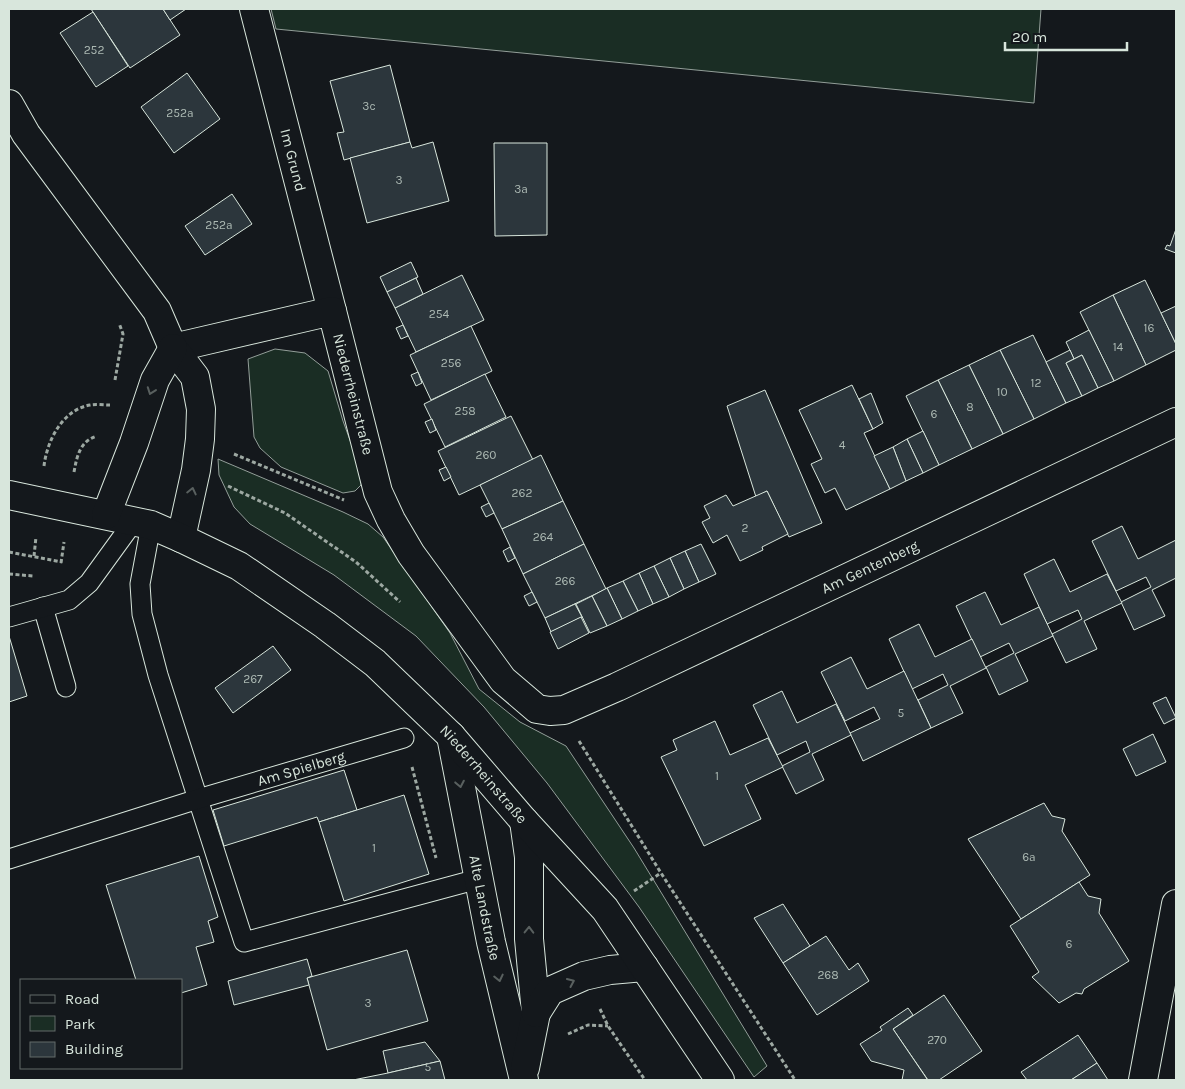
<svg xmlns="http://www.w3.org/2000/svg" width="1185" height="1089" font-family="Karla,sans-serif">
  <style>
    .green { fill: #1a2d24; stroke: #939e99 }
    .building { fill: #2c363c; stroke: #d8e6dc }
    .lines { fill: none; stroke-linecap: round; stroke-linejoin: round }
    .lane-casing { stroke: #d8e6dc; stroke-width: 21 }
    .street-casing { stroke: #d8e6dc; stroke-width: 30 }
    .secondary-casing { stroke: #d8e6dc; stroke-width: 30 }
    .path { stroke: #9da8a2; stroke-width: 3; stroke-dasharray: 4 2.5; stroke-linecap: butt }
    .lane { stroke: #14181c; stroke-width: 19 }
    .street { stroke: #14181c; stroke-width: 28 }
    .secondary { stroke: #14181c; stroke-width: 28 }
    .oneway { stroke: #59605f }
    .labels { text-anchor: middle; stroke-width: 4; stroke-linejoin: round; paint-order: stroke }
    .number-label { font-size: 12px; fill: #adbab4 }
    .street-label { font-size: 15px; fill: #d8e6dc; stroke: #14181c }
  </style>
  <rect width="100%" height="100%" fill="#14181c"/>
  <!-- green -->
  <g class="green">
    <polygon points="271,9 1041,9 1034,103 276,29"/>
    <polygon points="275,349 305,353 328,371 343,421 362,473 361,485 355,491 343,493 281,467 260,448 254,437 248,359"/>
    <polygon points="218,459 343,512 368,524 383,537 450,633 479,689 520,722 566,746 634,848 767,1066 754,1077 639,907 547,783 484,707 416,636 334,575 250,524 234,507 219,475"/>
  </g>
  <!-- building -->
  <g class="building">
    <polygon points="91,9 163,9 180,35 130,68"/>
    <polygon points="163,9 186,9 170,20"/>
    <polygon points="93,12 128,66 96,87 60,33"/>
    <polygon points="390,65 410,142 344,160 337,133 344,132 330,81"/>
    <polygon points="187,73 220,119 174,153 141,107"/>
    <polygon points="410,142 412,148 433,142 449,201 367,223 350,158"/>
    <polygon points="494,143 547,143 547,235 495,236"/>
    <polygon points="232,194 252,224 205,255 185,226"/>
    <polygon points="1176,229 1176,253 1165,249 1167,245 1170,246"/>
    <polygon points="411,262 418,277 387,292 380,277"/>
    <polygon points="462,275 484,320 416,352 395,308"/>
    <polygon points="416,278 423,294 395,308 387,292"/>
    <polygon points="1145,280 1176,344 1176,350 1146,365 1113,295"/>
    <polygon points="1113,295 1146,365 1114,381 1080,312"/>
    <polygon points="1176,306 1176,344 1161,313"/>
    <polygon points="403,325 408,336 401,339 396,328"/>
    <polygon points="471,326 492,371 431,400 410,355"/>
    <polygon points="1089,330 1114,381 1098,388 1082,355 1074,359 1066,342"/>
    <polygon points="1033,335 1066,403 1034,419 1000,350"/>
    <polygon points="1000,350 1034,419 1003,434 969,365"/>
    <polygon points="1070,350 1074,359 1066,363 1082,396 1066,403 1046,362"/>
    <polygon points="1082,355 1098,388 1082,396 1066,363"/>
    <polygon points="969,365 1003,434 972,449 938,380"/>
    <polygon points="418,372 422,383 416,386 411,375"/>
    <polygon points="485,374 506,417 445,447 424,404"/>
    <polygon points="938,380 972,449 939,465 906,396"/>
    <polygon points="852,385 873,429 864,433 890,489 846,510 835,488 825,493 811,464 822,459 799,410"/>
    <polygon points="765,390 822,523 789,537 767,491 756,497 727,406"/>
    <polygon points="871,393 883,423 873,429 859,399"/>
    <polygon points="511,416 533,460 459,495 438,451"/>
    <polygon points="432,419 436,430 430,433 425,422"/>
    <polygon points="923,431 939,465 923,473 907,439"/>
    <polygon points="907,439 923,473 906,481 893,447"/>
    <polygon points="893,447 906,481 890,489 874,456"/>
    <polygon points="541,455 563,501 502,529 480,485"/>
    <polygon points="446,467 451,477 444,481 439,470"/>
    <polygon points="767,491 788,534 762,547 763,550 740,561 727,535 713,543 702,522 710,518 704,506 726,495 733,506"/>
    <polygon points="563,501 584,544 523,574 502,529"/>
    <polygon points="489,503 494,513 486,517 481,507"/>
    <polygon points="1122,526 1138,559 1176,540 1176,578 1152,590 1165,616 1134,630 1121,602 1151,587 1146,577 1116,591 1092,541"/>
    <polygon points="584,544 606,589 545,618 523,574"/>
    <polygon points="701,544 716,574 699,582 685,551"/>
    <polygon points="510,547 515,558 508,562 503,551"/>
    <polygon points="685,551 699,582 684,589 670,558"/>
    <polygon points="670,558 684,589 669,597 654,566"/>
    <polygon points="1054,559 1070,592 1107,574 1122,603 1084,621 1097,649 1066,663 1052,634 1082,619 1078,610 1047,624 1024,574"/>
    <polygon points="654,566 669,597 653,604 639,573"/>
    <polygon points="639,573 653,604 638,611 623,581"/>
    <polygon points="623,581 638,611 622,619 607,588"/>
    <polygon points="607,588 622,619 607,626 592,596"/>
    <polygon points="532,592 537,602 529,606 524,596"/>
    <polygon points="985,592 1001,625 1039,607 1053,636 1015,654 1028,681 999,695 986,667 1014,653 1009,643 980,657 956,606"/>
    <polygon points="592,596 607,626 590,633 576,604"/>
    <polygon points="575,604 582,617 551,632 545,618"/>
    <polygon points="581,617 589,633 558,649 550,632"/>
    <polygon points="919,624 935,657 972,639 986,668 950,686 963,713 931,728 918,700 948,685 943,674 912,689 889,639"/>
    <polygon points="9,636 27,696 9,702"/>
    <polygon points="273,646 291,670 233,713 215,688"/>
    <polygon points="851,657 867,689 904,671 931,728 863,761 850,733 880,719 874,707 845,721 821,672"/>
    <polygon points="782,691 797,723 836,704 851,735 812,754 824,780 796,794 782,766 810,752 806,741 777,755 753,705"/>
    <polygon points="1166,697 1176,718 1164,724 1153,703"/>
    <polygon points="715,721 730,755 768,738 783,767 745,785 761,819 704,846 661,757 677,750 673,740"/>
    <polygon points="1153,734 1166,762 1136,776 1123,749"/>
    <polygon points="344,770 357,810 319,822 317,817 224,846 213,810"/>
    <polygon points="404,795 429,874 344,901 319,822"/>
    <polygon points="1044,803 1052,816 1065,819 1062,831 1090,875 1021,919 968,839"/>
    <polygon points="199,856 218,917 208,921 214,942 196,947 207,985 181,993 181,980 136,980 106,885"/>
    <polygon points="1079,882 1088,896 1101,899 1099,913 1129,961 1084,989 1082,994 1076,993 1059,1003 1032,977 1039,972 1010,926"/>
    <polygon points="783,904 810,946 783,963 754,918"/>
    <polygon points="826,936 849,970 858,963 869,981 817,1015 783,963"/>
    <polygon points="407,950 428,1021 327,1050 307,978"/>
    <polygon points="307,959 312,976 307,978 309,985 234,1005 228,981"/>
    <polygon points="944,995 982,1051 939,1080 928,1080 893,1029"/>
    <polygon points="908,1008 913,1015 893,1029 927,1079 925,1080 902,1080 904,1070 871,1061 860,1044 882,1030 880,1027"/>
    <polygon points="1078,1035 1097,1063 1071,1080 1027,1080 1021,1072"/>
    <polygon points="425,1042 440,1061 388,1073 383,1051"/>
    <polygon points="440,1061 445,1080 353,1080 388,1073"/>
    <polygon points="1097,1063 1108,1080 1071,1080"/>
  </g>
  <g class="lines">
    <defs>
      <g id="lane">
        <polyline points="151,525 140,584 142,614 158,675 244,942 478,879"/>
        <polyline points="43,607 66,687"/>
        <polyline points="9,617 69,600 89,583 134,521"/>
        <path id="s1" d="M 9,859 L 198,799 L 404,738"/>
      </g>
      <g id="street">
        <path id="s2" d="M 254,9 L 332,311"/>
        <path id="s3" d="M 173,348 L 332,311 L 378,492 L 391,520 L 411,554 L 503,680 L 537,709 L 550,711 L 564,710 L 617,687 L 1176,422"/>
        <path id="s4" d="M 451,736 L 491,942 L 524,1080"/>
        <polyline points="524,821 529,857 529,939 536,1013 525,1068"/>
        <polyline points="536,1013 550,991 584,976 610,970 644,967"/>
        <polyline points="1143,1080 1176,904"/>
      </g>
      <g id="secondary">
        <polyline points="9,104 26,134 157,311 173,348 195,377 201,409 200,439 196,470 181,538"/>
        <path id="s5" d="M 9,495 L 151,525 L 181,538 L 239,566 L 325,625 L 375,663 L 451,736 L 524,821 L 605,909 L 720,1080"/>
        <polyline points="106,515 134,443 155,380 173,348"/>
      </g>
    </defs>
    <!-- lane casing -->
    <use href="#lane" class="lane-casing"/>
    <!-- street casing -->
    <use href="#street" class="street-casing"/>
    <!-- secondary casing -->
    <use href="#secondary" class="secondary-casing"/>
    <!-- path -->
    <g class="path">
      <polyline points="115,380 123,334 119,323"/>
      <polyline points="234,454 344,500"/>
      <path d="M 44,466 C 47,441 62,410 90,405 C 96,404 104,405 110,405"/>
      <path d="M 74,472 C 77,456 80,441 97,436"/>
      <polyline points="228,486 285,513 356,562 400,602"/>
      <polyline points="9,552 62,562"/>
      <polyline points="34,556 36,537"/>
      <polyline points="61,563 64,542"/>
      <polyline points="9,574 33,576"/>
      <polyline points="579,741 661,873 795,1080"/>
      <polyline points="412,767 436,858"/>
      <polyline points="634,891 661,873"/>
      <polyline points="600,1009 608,1026 645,1080"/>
      <polyline points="568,1034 588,1025 608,1026"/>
    </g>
    <!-- lane -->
    <use href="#lane" class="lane"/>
    <!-- street -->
    <use href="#street" class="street"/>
    <!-- secondary -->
    <use href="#secondary" class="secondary"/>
  </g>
  <!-- one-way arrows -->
  <defs><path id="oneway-chevron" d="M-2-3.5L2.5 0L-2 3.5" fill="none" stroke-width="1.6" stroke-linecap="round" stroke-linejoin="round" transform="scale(1.25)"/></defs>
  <g class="oneway">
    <use href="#oneway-chevron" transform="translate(151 391) rotate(110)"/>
    <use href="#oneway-chevron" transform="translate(192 491) rotate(-77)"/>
    <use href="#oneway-chevron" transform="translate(460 784) rotate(79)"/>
    <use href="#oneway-chevron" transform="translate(529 930) rotate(-89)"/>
    <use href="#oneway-chevron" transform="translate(499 978) rotate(77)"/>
    <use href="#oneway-chevron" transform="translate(571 982) rotate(-24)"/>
  </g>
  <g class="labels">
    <!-- number labels -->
    <g class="number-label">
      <text x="94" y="54">252</text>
      <text x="369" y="110">3c</text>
      <text x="180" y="117">252a</text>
      <text x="399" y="184">3</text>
      <text x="521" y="193">3a</text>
      <text x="219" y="229">252a</text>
      <text x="439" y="318">254</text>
      <text x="1149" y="332">16</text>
      <text x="1118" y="351">14</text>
      <text x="451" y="367">256</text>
      <text x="1036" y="387">12</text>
      <text x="1002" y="396">10</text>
      <text x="970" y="411">8</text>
      <text x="465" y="415">258</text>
      <text x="934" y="418">6</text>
      <text x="842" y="449">4</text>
      <text x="486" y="459">260</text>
      <text x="522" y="497">262</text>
      <text x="745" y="532">2</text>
      <text x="543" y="541">264</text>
      <text x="565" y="585">266</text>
      <text x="253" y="683">267</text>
      <text x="901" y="717">5</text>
      <text x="717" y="780">1</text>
      <text x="374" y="852">1</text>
      <text x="1029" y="861">6a</text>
      <text x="1069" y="948">6</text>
      <text x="828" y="979">268</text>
      <text x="368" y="1007">3</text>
      <text x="937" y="1044">270</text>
      <text x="428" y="1071">5</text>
    </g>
    <!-- street labels -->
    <g class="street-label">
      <text dy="5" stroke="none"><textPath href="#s2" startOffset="156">Im Grund</textPath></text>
      <text dy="5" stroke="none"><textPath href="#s3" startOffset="249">Niederrheinstraße</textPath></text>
      <text dy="5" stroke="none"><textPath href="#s3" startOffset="986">Am Gentenberg</textPath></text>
      <text dy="5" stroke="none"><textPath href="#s1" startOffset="306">Am Spielberg</textPath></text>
      <text dy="5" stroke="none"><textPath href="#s5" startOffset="565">Niederrheinstraße</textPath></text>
      <text dy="5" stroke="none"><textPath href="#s4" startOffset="175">Alte Landstraße</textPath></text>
    </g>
  </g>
  <!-- border -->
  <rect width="1185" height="1089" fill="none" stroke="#d8e6dc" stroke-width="20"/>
  <!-- legend -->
  <rect x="20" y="979" width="162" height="90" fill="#14181c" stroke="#626a69"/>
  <rect x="30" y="995" width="25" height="8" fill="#14181c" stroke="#626a69"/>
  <text x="65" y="1004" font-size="15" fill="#d8e6dc">Road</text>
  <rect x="30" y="1016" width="25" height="15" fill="#1a2d24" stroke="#626a69"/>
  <text x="65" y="1029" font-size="15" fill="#d8e6dc">Park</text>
  <rect x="30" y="1042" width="25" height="15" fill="#2c363c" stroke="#626a69"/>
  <text x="65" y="1054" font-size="15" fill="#d8e6dc">Building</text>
  <!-- scale -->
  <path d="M1005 42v8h122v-8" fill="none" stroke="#d8e6dc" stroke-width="2.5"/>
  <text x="1012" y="42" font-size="15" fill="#d8e6dc" stroke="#14181c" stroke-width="4" paint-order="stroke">20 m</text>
</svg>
